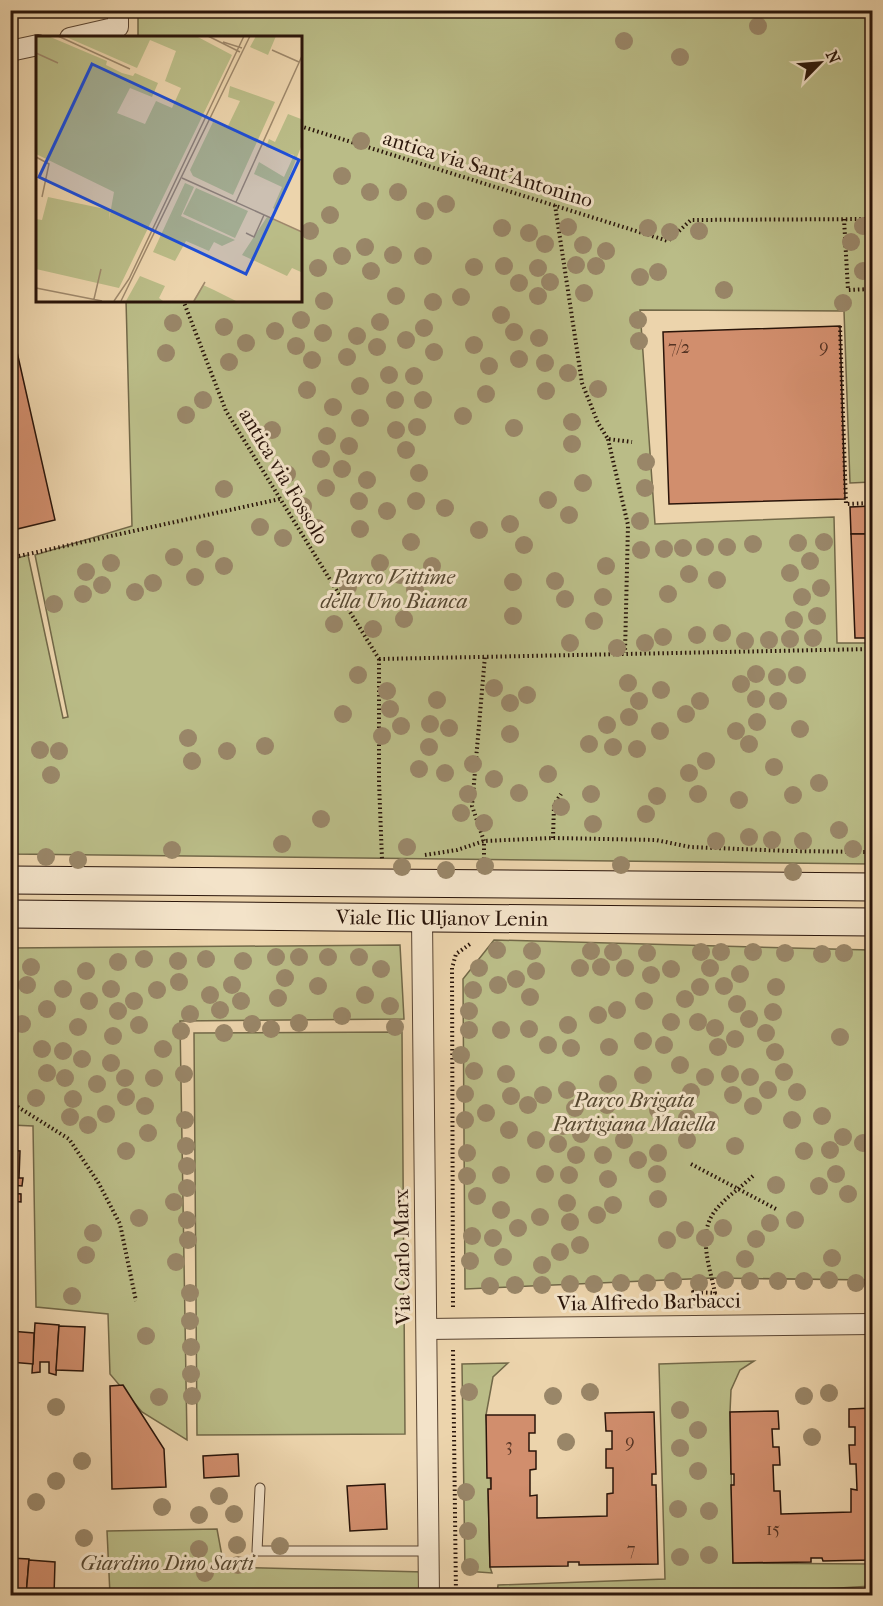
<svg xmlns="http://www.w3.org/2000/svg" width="883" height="1606" font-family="'IM FELL French Canon',serif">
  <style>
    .green { fill: #babc87; stroke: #726848; stroke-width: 1.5 }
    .building { fill: #d18e6d; stroke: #2a150a; stroke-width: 1.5 }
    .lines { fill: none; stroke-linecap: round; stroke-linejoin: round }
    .lane-casing { stroke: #5a4532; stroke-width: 11 }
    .street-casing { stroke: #5a4532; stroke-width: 22 }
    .secondary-casing { stroke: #2a150a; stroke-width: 29 }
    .path { stroke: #2a150a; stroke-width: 4; stroke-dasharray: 1.5 3; stroke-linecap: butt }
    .lane { stroke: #f3e3c9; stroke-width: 9 }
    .street { stroke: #f3e3c9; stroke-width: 20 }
    .secondary { stroke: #f3e3c9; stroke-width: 27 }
    .tree { fill: #998668 }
    .labels { text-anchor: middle; stroke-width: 6; stroke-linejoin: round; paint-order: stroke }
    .number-label { font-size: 18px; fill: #543323 }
    .street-label { font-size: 21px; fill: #2a150a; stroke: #f3e3c9 }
    .park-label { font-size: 21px; font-style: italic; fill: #554730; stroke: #f3e3c9 }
    .inset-road { fill: none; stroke: #9e886b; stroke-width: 1.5 }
    .view { fill: #1d4ed8; fill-opacity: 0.15; stroke: #1d4ed8; stroke-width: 3 }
    .inset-edge { fill: none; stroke: #2a150a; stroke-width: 3 }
  </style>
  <rect width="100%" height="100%" fill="#ecd4ac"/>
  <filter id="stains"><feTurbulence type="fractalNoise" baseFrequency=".00333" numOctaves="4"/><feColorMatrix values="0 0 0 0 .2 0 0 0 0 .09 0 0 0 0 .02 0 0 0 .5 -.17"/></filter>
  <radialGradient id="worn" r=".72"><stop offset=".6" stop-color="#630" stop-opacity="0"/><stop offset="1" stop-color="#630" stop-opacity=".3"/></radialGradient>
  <!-- green -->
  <g class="green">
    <polygon points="138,11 872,11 872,482 850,483 844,311 640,310 655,524 834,517 837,643 872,643 872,864 11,854 11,560 28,555 63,718 68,717 35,555 132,526 126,300 300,300 300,38 138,37"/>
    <polygon points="494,940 870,950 870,1051 872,1052 872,1280 712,1278 465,1289 463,979"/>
    <polygon points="400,945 404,1019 180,1021 187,1440 142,1412 110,1374 108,1314 36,1307 33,1126 11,1125 11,948"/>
    <polygon points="402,1032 405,1434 197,1435 194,1033"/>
    <polygon points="754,1361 740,1370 731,1390 730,1412 733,1563 872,1564 872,1586 711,1596 497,1596 498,1585 665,1579 659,1364"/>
    <polygon points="508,1363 493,1377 486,1415 491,1489 488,1490 490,1567 492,1573 465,1571 462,1364"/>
    <polygon points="217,1529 224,1567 424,1572 424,1595 110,1595 107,1531"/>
  </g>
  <!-- building -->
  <g class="building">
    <polygon points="10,321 55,520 13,530 10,519"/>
    <polygon points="840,326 845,499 669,504 663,332"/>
    <polygon points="872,506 872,534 851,534 850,507"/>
    <polygon points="851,534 872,534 872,638 855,638"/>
    <polygon points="10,1150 20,1151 19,1178 10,1178"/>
    <polygon points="10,1178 23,1178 22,1186 12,1185 11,1193 21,1194 21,1202 10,1201"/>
    <polygon points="10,1201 17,1202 16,1229 10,1229"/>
    <polygon points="35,1323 59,1325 56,1375 49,1373 49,1362 40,1362 40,1372 32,1373"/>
    <polygon points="59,1326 85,1327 83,1371 56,1370"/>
    <polygon points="10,1331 34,1333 33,1364 10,1362"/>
    <polygon points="123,1385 164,1449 166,1487 112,1489 110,1386"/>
    <polygon points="872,1408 872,1560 823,1561 822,1558 811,1558 811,1562 733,1563 731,1485 734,1485 734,1474 731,1474 730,1412 778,1411 779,1429 772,1429 773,1447 779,1447 780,1465 773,1465 774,1491 780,1491 781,1514 851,1512 851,1489 857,1490 856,1464 850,1464 849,1445 855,1445 855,1427 849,1427 849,1409"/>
    <polygon points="654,1412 656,1474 652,1474 652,1485 656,1485 658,1564 579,1565 579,1562 568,1562 568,1566 490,1567 488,1489 491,1489 491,1478 487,1478 486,1415 535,1415 535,1433 529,1433 529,1451 536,1451 536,1469 530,1470 530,1496 537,1495 537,1518 607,1516 607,1494 613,1493 613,1468 606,1468 606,1449 612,1449 612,1431 606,1431 605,1413"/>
    <polygon points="238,1454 239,1476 204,1478 203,1456"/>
    <polygon points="385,1484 387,1529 350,1531 347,1486"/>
    <polygon points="10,1558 29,1559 26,1596 10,1596"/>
    <polygon points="29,1560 55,1562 54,1596 26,1596"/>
  </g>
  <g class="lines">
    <defs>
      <polyline id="lane" points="260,1488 257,1551 429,1551"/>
      <g id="street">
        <polyline points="70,38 118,27 118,10"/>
        <polyline points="10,51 38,45"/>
        <polyline points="422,919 429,1596"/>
        <polyline points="427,1329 872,1324"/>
      </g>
      <g id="secondary">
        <polyline points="10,880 872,887"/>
        <path id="s1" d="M 10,914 L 872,922"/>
      </g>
    </defs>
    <!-- lane casing -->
    <use href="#lane" class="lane-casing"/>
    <!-- street casing -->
    <use href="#street" class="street-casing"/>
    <!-- secondary casing -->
    <use href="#secondary" class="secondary-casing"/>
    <!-- path -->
    <g class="path">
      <polyline points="300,126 668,241 691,220 872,219"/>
      <polyline points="555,205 582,383 598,423 608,439 632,442"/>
      <polyline points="844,219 848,290 872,289"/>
      <polyline points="183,300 226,411 379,659"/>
      <polyline points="840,326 846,504 872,503"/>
      <polyline points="608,439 628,525 625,653"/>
      <polyline points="10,558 280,499"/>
      <polyline points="379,659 872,649"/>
      <polyline points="379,659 379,782 382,859"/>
      <polyline points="553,838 554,805 561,794"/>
      <polyline points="425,855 457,850 484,841 553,838 656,840 690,847 789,851 872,852"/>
      <polyline points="484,859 484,841 472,806 485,656"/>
      <polyline points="10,1102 69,1139 98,1182 120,1224 136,1301"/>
      <polyline points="691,1164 778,1210"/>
      <path d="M 693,1306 L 693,1292 L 715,1293 C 710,1268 697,1234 715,1211 C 725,1198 740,1188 753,1176"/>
      <polyline points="453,1307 452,968 456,954 470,944"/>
      <polyline points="453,1350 456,1596"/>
    </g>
    <!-- lane -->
    <use href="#lane" class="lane"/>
    <!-- street -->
    <use href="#street" class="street"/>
    <!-- secondary -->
    <use href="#secondary" class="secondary"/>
  </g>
  <!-- trees -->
  <g class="tree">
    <circle cx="758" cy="26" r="9"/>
    <circle cx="624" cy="41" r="9"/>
    <circle cx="680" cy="57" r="9"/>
    <circle cx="361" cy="141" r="9"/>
    <circle cx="342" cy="176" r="9"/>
    <circle cx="370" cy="192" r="9"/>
    <circle cx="398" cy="192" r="9"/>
    <circle cx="446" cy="204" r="9"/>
    <circle cx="425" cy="211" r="9"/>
    <circle cx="330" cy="215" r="9"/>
    <circle cx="863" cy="226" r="9"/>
    <circle cx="568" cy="227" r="9"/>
    <circle cx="502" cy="228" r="9"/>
    <circle cx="648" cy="228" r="9"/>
    <circle cx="310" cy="231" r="9"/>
    <circle cx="699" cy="231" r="9"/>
    <circle cx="670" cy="232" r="9"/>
    <circle cx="529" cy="233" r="9"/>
    <circle cx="851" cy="242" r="9"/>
    <circle cx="545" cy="244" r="9"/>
    <circle cx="583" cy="245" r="9"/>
    <circle cx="365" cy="247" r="9"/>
    <circle cx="606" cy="251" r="9"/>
    <circle cx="393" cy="255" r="9"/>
    <circle cx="342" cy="256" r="9"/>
    <circle cx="423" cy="256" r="9"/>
    <circle cx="576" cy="265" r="9"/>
    <circle cx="504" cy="266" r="9"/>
    <circle cx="596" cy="266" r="9"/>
    <circle cx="474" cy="267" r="9"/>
    <circle cx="318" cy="268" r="9"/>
    <circle cx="538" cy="268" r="9"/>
    <circle cx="371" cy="271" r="9"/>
    <circle cx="863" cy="271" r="9"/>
    <circle cx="658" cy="272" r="9"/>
    <circle cx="640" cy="277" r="9"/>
    <circle cx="550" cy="282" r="9"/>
    <circle cx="519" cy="283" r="9"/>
    <circle cx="724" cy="290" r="9"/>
    <circle cx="584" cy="293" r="9"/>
    <circle cx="396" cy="296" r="9"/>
    <circle cx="538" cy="296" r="9"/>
    <circle cx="461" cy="297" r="9"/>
    <circle cx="324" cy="301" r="9"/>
    <circle cx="433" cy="302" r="9"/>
    <circle cx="843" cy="303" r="9"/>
    <circle cx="501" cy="315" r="9"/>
    <circle cx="301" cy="320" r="9"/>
    <circle cx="638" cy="320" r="9"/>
    <circle cx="380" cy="322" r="9"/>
    <circle cx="173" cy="323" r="9"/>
    <circle cx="224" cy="327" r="9"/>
    <circle cx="424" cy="328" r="9"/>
    <circle cx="275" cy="331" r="9"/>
    <circle cx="514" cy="332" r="9"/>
    <circle cx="323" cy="333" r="9"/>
    <circle cx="357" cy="336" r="9"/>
    <circle cx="539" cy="338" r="9"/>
    <circle cx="406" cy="340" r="9"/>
    <circle cx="639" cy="341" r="9"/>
    <circle cx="246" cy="343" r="9"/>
    <circle cx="474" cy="345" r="9"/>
    <circle cx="296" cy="346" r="9"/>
    <circle cx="377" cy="347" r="9"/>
    <circle cx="434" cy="352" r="9"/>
    <circle cx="166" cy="353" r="9"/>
    <circle cx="347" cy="357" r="9"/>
    <circle cx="519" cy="359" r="9"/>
    <circle cx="312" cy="360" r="9"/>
    <circle cx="229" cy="362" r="9"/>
    <circle cx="545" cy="363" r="9"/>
    <circle cx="489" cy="366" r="9"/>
    <circle cx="568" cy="373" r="9"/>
    <circle cx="389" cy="375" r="9"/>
    <circle cx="414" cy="376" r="9"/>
    <circle cx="360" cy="386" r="9"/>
    <circle cx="598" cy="389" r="9"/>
    <circle cx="307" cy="390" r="9"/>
    <circle cx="546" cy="391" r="9"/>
    <circle cx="486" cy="394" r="9"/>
    <circle cx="203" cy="400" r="9"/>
    <circle cx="395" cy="400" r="9"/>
    <circle cx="423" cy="400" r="9"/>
    <circle cx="333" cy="407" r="9"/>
    <circle cx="186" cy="415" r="9"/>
    <circle cx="463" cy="416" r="9"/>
    <circle cx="360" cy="418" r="9"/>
    <circle cx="572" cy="422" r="9"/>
    <circle cx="417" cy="427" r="9"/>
    <circle cx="514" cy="428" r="9"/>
    <circle cx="272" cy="430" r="9"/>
    <circle cx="396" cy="430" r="9"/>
    <circle cx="327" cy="436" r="9"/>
    <circle cx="572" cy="444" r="9"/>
    <circle cx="349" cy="446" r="9"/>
    <circle cx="406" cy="450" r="9"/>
    <circle cx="321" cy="459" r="9"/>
    <circle cx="646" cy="462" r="9"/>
    <circle cx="342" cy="469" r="9"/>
    <circle cx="419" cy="473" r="9"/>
    <circle cx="287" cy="474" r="9"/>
    <circle cx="367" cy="480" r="9"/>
    <circle cx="583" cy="483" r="9"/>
    <circle cx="326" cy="488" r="9"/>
    <circle cx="645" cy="488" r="9"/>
    <circle cx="224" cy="489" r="9"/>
    <circle cx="548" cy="500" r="9"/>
    <circle cx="359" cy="501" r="9"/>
    <circle cx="416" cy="501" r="9"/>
    <circle cx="303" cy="506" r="9"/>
    <circle cx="445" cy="508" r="9"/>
    <circle cx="387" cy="511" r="9"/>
    <circle cx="569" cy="515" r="9"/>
    <circle cx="640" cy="521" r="9"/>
    <circle cx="510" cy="524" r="9"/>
    <circle cx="260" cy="527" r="9"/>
    <circle cx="317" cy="528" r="9"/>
    <circle cx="360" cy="529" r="9"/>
    <circle cx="479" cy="530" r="9"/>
    <circle cx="283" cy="538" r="9"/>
    <circle cx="411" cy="542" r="9"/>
    <circle cx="824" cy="542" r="9"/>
    <circle cx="798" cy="543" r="9"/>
    <circle cx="753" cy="544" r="9"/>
    <circle cx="524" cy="545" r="9"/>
    <circle cx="705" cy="547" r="9"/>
    <circle cx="727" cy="547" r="9"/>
    <circle cx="683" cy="548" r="9"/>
    <circle cx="205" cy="549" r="9"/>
    <circle cx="664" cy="549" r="9"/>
    <circle cx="641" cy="550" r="9"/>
    <circle cx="174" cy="557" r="9"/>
    <circle cx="810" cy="561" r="9"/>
    <circle cx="111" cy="563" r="9"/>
    <circle cx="380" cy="563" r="9"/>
    <circle cx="224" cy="566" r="9"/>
    <circle cx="432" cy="566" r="9"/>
    <circle cx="606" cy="566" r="9"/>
    <circle cx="86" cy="572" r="9"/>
    <circle cx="790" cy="573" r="9"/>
    <circle cx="689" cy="574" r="9"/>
    <circle cx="400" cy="575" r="9"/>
    <circle cx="195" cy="577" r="9"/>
    <circle cx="717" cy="580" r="9"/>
    <circle cx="555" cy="581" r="9"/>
    <circle cx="513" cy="582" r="9"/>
    <circle cx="153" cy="583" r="9"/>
    <circle cx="102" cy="585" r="9"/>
    <circle cx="348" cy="587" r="9"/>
    <circle cx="821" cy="588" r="9"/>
    <circle cx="415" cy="590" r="9"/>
    <circle cx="135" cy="592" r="9"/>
    <circle cx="83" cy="594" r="9"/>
    <circle cx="668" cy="594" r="9"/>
    <circle cx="603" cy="597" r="9"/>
    <circle cx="802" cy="597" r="9"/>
    <circle cx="565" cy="599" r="9"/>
    <circle cx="54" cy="604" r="9"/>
    <circle cx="513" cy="616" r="9"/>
    <circle cx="817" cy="616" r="9"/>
    <circle cx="404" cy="619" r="9"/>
    <circle cx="794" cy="620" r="9"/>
    <circle cx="594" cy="621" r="9"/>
    <circle cx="334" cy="624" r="9"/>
    <circle cx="373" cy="629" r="9"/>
    <circle cx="722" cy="633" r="9"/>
    <circle cx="697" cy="635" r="9"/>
    <circle cx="663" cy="637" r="9"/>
    <circle cx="813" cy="638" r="9"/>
    <circle cx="790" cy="639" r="9"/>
    <circle cx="769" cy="640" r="9"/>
    <circle cx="745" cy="641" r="9"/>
    <circle cx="570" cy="643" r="9"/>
    <circle cx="645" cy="643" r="9"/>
    <circle cx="617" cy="648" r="9"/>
    <circle cx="756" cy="674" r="9"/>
    <circle cx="358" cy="675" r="9"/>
    <circle cx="797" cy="675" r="9"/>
    <circle cx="777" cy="677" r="9"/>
    <circle cx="628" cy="683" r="9"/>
    <circle cx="741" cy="684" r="9"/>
    <circle cx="494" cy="688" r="9"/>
    <circle cx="661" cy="690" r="9"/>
    <circle cx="387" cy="691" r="9"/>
    <circle cx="527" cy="695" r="9"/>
    <circle cx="756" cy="699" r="9"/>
    <circle cx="437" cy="700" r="9"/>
    <circle cx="639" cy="701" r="9"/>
    <circle cx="700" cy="701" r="9"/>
    <circle cx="778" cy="701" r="9"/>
    <circle cx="510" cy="703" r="9"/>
    <circle cx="390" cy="709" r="9"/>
    <circle cx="343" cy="714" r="9"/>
    <circle cx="686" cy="714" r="9"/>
    <circle cx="629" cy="717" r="9"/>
    <circle cx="757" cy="722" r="9"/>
    <circle cx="430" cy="724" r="9"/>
    <circle cx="607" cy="725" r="9"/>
    <circle cx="401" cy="726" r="9"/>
    <circle cx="449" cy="728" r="9"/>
    <circle cx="800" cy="729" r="9"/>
    <circle cx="660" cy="731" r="9"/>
    <circle cx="736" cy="731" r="9"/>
    <circle cx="510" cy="734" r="9"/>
    <circle cx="382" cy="736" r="9"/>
    <circle cx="188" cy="738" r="9"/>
    <circle cx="589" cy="744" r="9"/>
    <circle cx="749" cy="744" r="9"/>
    <circle cx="265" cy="746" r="9"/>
    <circle cx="429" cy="747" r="9"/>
    <circle cx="613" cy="747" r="9"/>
    <circle cx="637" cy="749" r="9"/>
    <circle cx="40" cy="750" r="9"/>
    <circle cx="59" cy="751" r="9"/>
    <circle cx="227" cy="751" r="9"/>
    <circle cx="192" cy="761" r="9"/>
    <circle cx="706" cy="761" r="9"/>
    <circle cx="473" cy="764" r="9"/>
    <circle cx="774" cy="767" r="9"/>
    <circle cx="419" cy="769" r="9"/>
    <circle cx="445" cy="773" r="9"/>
    <circle cx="689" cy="773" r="9"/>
    <circle cx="548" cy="774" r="9"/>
    <circle cx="51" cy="775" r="9"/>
    <circle cx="494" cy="779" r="9"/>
    <circle cx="819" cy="783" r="9"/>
    <circle cx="519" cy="793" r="9"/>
    <circle cx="468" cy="794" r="9"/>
    <circle cx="591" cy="794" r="9"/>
    <circle cx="698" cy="794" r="9"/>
    <circle cx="793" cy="795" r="9"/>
    <circle cx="657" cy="796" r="9"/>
    <circle cx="739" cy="800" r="9"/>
    <circle cx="561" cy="807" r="9"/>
    <circle cx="461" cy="813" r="9"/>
    <circle cx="646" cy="814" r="9"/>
    <circle cx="321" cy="819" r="9"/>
    <circle cx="484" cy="823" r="9"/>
    <circle cx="593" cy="824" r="9"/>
    <circle cx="839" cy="830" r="9"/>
    <circle cx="749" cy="837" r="9"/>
    <circle cx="772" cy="840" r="9"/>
    <circle cx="716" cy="841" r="9"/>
    <circle cx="803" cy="841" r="9"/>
    <circle cx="282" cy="844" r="9"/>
    <circle cx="407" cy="847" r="9"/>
    <circle cx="853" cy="849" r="9"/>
    <circle cx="172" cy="850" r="9"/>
    <circle cx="46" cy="857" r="9"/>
    <circle cx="78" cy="860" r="9"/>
    <circle cx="621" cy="865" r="9"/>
    <circle cx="485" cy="866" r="9"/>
    <circle cx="402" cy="867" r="9"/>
    <circle cx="446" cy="870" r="9"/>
    <circle cx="793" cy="872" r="9"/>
    <circle cx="497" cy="950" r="9"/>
    <circle cx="532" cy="951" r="9"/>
    <circle cx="591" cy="951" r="9"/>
    <circle cx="613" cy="952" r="9"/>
    <circle cx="701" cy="952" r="9"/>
    <circle cx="721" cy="952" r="9"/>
    <circle cx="753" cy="952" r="9"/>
    <circle cx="647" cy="953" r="9"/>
    <circle cx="785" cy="953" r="9"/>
    <circle cx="844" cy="953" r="9"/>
    <circle cx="822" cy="954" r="9"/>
    <circle cx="276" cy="957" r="9"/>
    <circle cx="299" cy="957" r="9"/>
    <circle cx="328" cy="957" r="9"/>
    <circle cx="359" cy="957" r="9"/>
    <circle cx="144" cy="959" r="9"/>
    <circle cx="206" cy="959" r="9"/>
    <circle cx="178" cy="961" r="9"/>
    <circle cx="243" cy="961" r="9"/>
    <circle cx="118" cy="962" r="9"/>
    <circle cx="31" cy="967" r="9"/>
    <circle cx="601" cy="967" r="9"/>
    <circle cx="479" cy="968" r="9"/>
    <circle cx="580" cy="968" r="9"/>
    <circle cx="625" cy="968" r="9"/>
    <circle cx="710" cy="968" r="9"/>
    <circle cx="381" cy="969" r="9"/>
    <circle cx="671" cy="969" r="9"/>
    <circle cx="86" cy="971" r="9"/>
    <circle cx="536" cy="971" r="9"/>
    <circle cx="740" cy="974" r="9"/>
    <circle cx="651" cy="975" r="9"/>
    <circle cx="285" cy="978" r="9"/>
    <circle cx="516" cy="979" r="9"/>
    <circle cx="179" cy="982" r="9"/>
    <circle cx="27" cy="985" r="9"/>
    <circle cx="232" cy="985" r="9"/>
    <circle cx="498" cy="985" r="9"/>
    <circle cx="318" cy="986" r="9"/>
    <circle cx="724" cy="986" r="9"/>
    <circle cx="700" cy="987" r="9"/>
    <circle cx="776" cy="987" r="9"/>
    <circle cx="63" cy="989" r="9"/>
    <circle cx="111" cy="989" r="9"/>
    <circle cx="157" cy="990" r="9"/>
    <circle cx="473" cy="990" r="9"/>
    <circle cx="210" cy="995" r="9"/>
    <circle cx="365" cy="995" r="9"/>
    <circle cx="530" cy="997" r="9"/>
    <circle cx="278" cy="998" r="9"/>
    <circle cx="685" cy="999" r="9"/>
    <circle cx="89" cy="1001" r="9"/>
    <circle cx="134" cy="1001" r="9"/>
    <circle cx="241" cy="1001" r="9"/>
    <circle cx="644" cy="1001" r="9"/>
    <circle cx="737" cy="1004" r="9"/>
    <circle cx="390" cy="1006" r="9"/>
    <circle cx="47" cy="1009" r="9"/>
    <circle cx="220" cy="1010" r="9"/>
    <circle cx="617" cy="1010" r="9"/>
    <circle cx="118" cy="1011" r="9"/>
    <circle cx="469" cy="1011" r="9"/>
    <circle cx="773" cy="1012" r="9"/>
    <circle cx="190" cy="1014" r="9"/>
    <circle cx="598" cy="1015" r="9"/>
    <circle cx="342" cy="1016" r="9"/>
    <circle cx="749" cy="1019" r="9"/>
    <circle cx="671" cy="1022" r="9"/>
    <circle cx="698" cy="1022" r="9"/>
    <circle cx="299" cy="1023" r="9"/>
    <circle cx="22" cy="1024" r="9"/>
    <circle cx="252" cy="1024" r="9"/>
    <circle cx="139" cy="1025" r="9"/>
    <circle cx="568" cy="1025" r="9"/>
    <circle cx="78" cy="1027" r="9"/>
    <circle cx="395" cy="1027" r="9"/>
    <circle cx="715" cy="1028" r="9"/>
    <circle cx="271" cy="1029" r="9"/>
    <circle cx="529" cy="1029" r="9"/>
    <circle cx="469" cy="1030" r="9"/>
    <circle cx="501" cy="1030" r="9"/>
    <circle cx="181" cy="1031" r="9"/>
    <circle cx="224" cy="1033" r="9"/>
    <circle cx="766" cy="1033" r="9"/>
    <circle cx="113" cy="1036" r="9"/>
    <circle cx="840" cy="1037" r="9"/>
    <circle cx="735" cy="1039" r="9"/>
    <circle cx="643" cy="1041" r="9"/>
    <circle cx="548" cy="1045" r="9"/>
    <circle cx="664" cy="1045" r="9"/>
    <circle cx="609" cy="1047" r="9"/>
    <circle cx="718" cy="1047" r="9"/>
    <circle cx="571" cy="1048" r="9"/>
    <circle cx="42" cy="1049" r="9"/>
    <circle cx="163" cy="1049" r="9"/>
    <circle cx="63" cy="1051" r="9"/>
    <circle cx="775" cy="1052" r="9"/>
    <circle cx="461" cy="1055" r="9"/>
    <circle cx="82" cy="1059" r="9"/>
    <circle cx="111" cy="1063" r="9"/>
    <circle cx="680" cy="1065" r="9"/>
    <circle cx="474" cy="1071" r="9"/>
    <circle cx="784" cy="1072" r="9"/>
    <circle cx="47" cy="1073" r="9"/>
    <circle cx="184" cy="1074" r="9"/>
    <circle cx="506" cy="1074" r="9"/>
    <circle cx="730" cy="1074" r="9"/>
    <circle cx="643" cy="1075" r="9"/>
    <circle cx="705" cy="1077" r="9"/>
    <circle cx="750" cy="1077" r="9"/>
    <circle cx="65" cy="1078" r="9"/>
    <circle cx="125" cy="1078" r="9"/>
    <circle cx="154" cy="1078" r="9"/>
    <circle cx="97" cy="1084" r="9"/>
    <circle cx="608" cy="1084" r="9"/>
    <circle cx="567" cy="1090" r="9"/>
    <circle cx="768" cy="1090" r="9"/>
    <circle cx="691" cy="1092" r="9"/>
    <circle cx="797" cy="1092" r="9"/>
    <circle cx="465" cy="1094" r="9"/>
    <circle cx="543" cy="1095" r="9"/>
    <circle cx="733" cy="1095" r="9"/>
    <circle cx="511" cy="1096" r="9"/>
    <circle cx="126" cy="1097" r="9"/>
    <circle cx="36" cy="1098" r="9"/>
    <circle cx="73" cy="1099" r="9"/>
    <circle cx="528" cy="1105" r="9"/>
    <circle cx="607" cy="1105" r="9"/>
    <circle cx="145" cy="1106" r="9"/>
    <circle cx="753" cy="1106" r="9"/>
    <circle cx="575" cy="1108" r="9"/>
    <circle cx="658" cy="1110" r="9"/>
    <circle cx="486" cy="1113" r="9"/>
    <circle cx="106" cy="1114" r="9"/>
    <circle cx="822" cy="1116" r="9"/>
    <circle cx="70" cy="1117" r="9"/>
    <circle cx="687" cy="1118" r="9"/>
    <circle cx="185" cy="1120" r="9"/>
    <circle cx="465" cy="1120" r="9"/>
    <circle cx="710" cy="1120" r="9"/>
    <circle cx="792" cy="1120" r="9"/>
    <circle cx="88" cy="1125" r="9"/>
    <circle cx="563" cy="1126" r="9"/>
    <circle cx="509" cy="1130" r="9"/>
    <circle cx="148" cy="1133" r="9"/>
    <circle cx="581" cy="1134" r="9"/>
    <circle cx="843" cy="1137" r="9"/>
    <circle cx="536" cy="1140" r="9"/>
    <circle cx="624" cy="1140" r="9"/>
    <circle cx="687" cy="1140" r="9"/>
    <circle cx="863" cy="1143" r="9"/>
    <circle cx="558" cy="1144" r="9"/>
    <circle cx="186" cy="1146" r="9"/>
    <circle cx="735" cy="1146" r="9"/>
    <circle cx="830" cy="1150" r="9"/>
    <circle cx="126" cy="1151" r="9"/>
    <circle cx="804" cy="1151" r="9"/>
    <circle cx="467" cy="1153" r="9"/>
    <circle cx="658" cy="1153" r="9"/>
    <circle cx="576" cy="1155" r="9"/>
    <circle cx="603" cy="1155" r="9"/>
    <circle cx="638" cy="1160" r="9"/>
    <circle cx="187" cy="1166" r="9"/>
    <circle cx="545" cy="1174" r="9"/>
    <circle cx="657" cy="1174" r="9"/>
    <circle cx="836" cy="1174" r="9"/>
    <circle cx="501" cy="1175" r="9"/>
    <circle cx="569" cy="1175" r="9"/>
    <circle cx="467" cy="1176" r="9"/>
    <circle cx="608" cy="1179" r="9"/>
    <circle cx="776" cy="1185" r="9"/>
    <circle cx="819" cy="1186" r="9"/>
    <circle cx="187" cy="1188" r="9"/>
    <circle cx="848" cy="1194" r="9"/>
    <circle cx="477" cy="1196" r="9"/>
    <circle cx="658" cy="1199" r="9"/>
    <circle cx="174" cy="1202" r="9"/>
    <circle cx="567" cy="1203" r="9"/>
    <circle cx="613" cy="1205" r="9"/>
    <circle cx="501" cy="1210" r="9"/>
    <circle cx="597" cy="1215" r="9"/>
    <circle cx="540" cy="1217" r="9"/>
    <circle cx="139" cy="1218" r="9"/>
    <circle cx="187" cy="1220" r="9"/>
    <circle cx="795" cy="1220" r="9"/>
    <circle cx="570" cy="1222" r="9"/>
    <circle cx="770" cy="1223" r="9"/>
    <circle cx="518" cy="1228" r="9"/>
    <circle cx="723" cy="1228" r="9"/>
    <circle cx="685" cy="1230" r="9"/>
    <circle cx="93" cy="1233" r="9"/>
    <circle cx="472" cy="1236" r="9"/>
    <circle cx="493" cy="1238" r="9"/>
    <circle cx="705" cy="1238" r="9"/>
    <circle cx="756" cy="1239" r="9"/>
    <circle cx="188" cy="1240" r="9"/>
    <circle cx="667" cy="1240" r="9"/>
    <circle cx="580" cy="1245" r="9"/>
    <circle cx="560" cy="1252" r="9"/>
    <circle cx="86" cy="1255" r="9"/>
    <circle cx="503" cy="1257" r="9"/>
    <circle cx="832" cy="1258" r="9"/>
    <circle cx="745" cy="1259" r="9"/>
    <circle cx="470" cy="1261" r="9"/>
    <circle cx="176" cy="1262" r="9"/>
    <circle cx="542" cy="1265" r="9"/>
    <circle cx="725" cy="1280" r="9"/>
    <circle cx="829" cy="1280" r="9"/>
    <circle cx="673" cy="1281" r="9"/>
    <circle cx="750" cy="1281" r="9"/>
    <circle cx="778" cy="1281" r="9"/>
    <circle cx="804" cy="1281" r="9"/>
    <circle cx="621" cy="1283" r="9"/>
    <circle cx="647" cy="1283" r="9"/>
    <circle cx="699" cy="1283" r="9"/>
    <circle cx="856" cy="1283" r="9"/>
    <circle cx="570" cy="1284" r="9"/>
    <circle cx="594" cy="1284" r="9"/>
    <circle cx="515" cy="1285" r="9"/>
    <circle cx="542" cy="1285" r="9"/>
    <circle cx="490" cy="1286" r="9"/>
    <circle cx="190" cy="1293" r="9"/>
    <circle cx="72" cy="1296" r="9"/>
    <circle cx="190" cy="1321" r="9"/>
    <circle cx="146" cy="1336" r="9"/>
    <circle cx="191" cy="1347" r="9"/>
    <circle cx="191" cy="1374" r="9"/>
    <circle cx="469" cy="1392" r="9"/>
    <circle cx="590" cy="1392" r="9"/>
    <circle cx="829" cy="1393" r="9"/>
    <circle cx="192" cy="1396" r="9"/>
    <circle cx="553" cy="1396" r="9"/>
    <circle cx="804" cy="1396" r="9"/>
    <circle cx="159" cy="1397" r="9"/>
    <circle cx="56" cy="1407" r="9"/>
    <circle cx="680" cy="1410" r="9"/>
    <circle cx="698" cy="1430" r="9"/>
    <circle cx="812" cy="1437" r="9"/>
    <circle cx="566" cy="1442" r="9"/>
    <circle cx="680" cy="1448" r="9"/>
    <circle cx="82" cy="1461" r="9"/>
    <circle cx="698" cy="1471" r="9"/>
    <circle cx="56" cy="1481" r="9"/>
    <circle cx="466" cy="1492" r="9"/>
    <circle cx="219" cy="1496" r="9"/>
    <circle cx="36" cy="1502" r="9"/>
    <circle cx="162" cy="1507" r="9"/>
    <circle cx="678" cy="1509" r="9"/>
    <circle cx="709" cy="1511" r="9"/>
    <circle cx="234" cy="1514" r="9"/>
    <circle cx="199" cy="1515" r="9"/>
    <circle cx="468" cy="1531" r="9"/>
    <circle cx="84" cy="1538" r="9"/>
    <circle cx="237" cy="1545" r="9"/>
    <circle cx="280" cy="1546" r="9"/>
    <circle cx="199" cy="1549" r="9"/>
    <circle cx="709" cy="1555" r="9"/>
    <circle cx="680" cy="1557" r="9"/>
    <circle cx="238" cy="1565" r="9"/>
    <circle cx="470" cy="1567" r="9"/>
    <circle cx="205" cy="1573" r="9"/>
  </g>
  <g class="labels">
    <!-- number labels -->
    <g class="number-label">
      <text x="824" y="352">9</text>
      <text x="679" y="353">7/2</text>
      <text x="630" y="1447">9</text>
      <text x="509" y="1451">3</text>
      <text x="773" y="1535">15</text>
      <text x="631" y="1555">7</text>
    </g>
    <!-- street labels -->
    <g class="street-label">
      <text transform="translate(488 169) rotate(17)" y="7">antica via Sant'Antonino</text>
      <text transform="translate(284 476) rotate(59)" y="7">antica via Fossolo</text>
      <text dy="7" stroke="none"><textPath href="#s1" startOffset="432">Viale Ilic Uljanov Lenin</textPath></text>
      <text transform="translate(402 1257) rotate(-91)" y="7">Via Carlo Marx</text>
      <text transform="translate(649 1302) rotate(-1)" y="7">Via Alfredo Barbacci</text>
    </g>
    <!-- park labels -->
    <g class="park-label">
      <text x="394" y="584">Parco Vittime<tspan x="394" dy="24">della Uno Bianca</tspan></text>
      <text x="634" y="1107">Parco Brigata<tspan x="634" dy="24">Partigiana Maiella</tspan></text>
      <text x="167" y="1570">Giardino Dino Sarti</text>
    </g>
  </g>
  <!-- overview -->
  <g transform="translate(36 36)">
    <rect width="266" height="266" fill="#ecd4ac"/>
    <path d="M 0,0 L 12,0 L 71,25 L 70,29 L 86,37 L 97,40 L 99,37 L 122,47 L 116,61 L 94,52 L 81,77 L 109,88 L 120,65 L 136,72 L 145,52 L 129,45 L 140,15 L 114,4 L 101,32 L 28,0 L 160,0 L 196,19 L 83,252 L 0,233 L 0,183 L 6,184 L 12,161 L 74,174 L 73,184 L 78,156 L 0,118 ZM 220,0 L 240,0 L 232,19 L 214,11 ZM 194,50 L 239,66 L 197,159 L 157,140 L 154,134 L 177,86 L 191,92 L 204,65 L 192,61 ZM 252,78 L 265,83 L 265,111 L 240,174 L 237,172 L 246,151 L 218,138 L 223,126 L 248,141 L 258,119 L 230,111 L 233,103 L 239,106 ZM 149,147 L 158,151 L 145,180 L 199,204 L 186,210 L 178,206 L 173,215 L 150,205 L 139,225 L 117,216 ZM 160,152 L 212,175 L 199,202 L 147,178 ZM 231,181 L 265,196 L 265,236 L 256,232 L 251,240 L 206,219 ZM 104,240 L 129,250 L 123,262 L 127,265 L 90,265 ZM 167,249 L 178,254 L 200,265 L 157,265 Z" fill="#babc87"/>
    <path class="inset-road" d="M 22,0 L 94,33M 172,0 L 204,16M 187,6 L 206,12M 236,14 L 263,26M 0,17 L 22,27M 0,121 L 13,128 L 6,161M 146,142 L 266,196M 200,166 L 266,20M 210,197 L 218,201 L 228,179M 0,252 L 66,265M 58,263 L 65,233M 78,265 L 93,243 L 208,0M 85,265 L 214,0M 158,265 L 169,246"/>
    <path class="view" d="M 56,28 L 263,124 L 210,238 L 3,141 Z"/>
    <rect width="266" height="266" class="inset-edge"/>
  </g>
  <!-- margin -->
  <rect width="883" height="1606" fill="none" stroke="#ecd4ac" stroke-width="36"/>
  <rect x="12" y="12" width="859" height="1582" fill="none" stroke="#2a150a" stroke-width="3"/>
  <rect x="18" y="18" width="847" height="1570" fill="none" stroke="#2a150a" stroke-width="1.5"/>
  <!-- north arrow -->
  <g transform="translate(820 63) rotate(65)" stroke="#f3e3c9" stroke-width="4.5" paint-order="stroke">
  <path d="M0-4.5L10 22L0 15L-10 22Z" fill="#2a150a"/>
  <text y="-9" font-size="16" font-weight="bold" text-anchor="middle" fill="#2a150a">N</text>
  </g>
  <rect width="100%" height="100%" filter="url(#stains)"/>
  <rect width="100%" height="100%" fill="url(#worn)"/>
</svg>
